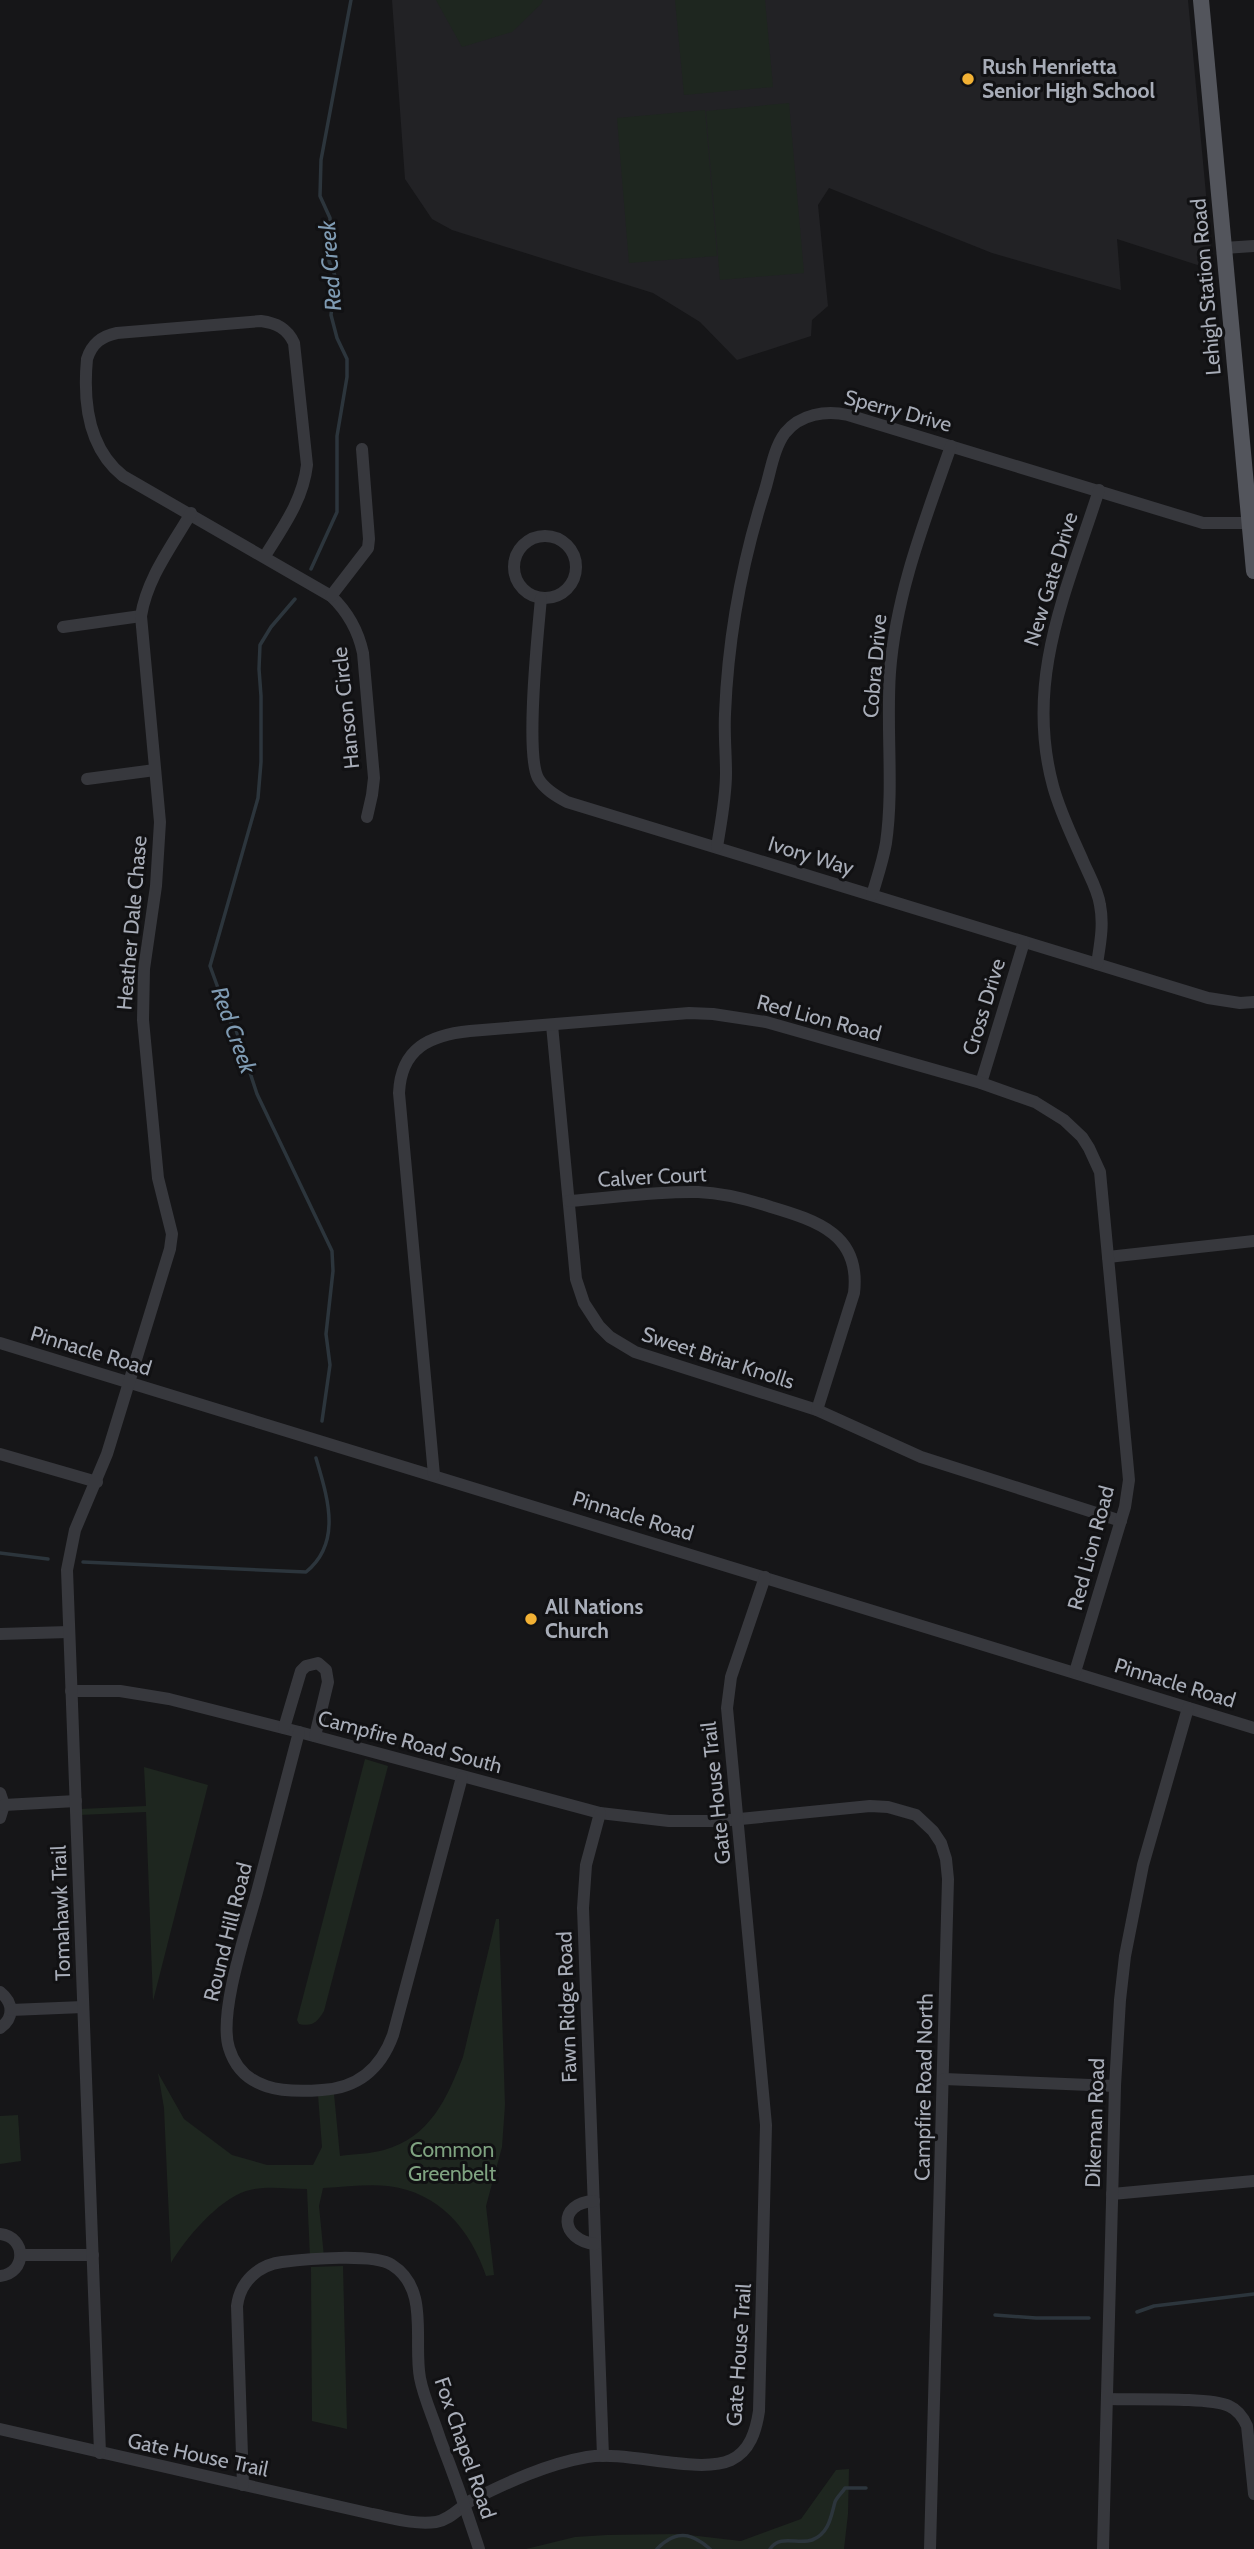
<svg xmlns="http://www.w3.org/2000/svg" width="1254" height="2549" font-family="Cabin,sans-serif">
  <style>
    .built { fill: #222225 }
    .green { fill: #1e261f }
    .lines { fill: none; stroke-linecap: round; stroke-linejoin: round }
    .stream { stroke: #2c353c; stroke-width: 3.5 }
    .minor { stroke: #37383d; stroke-width: 12 }
    .major { stroke: #53555c; stroke-width: 16 }
    .poi-dot { fill: #f2b134; stroke: #111113; stroke-width: 2.5 }
    .labels { text-anchor: middle; stroke-width: 6; stroke-linejoin: round; paint-order: stroke }
    .poi-label { font-size: 21px; font-weight: bold; fill: #a8adb8; stroke: #111113; text-anchor: start }
    .street-label { font-size: 21px; fill: #a8adb8; stroke: #111113 }
    .park-label { font-size: 21px; fill: #7fa381; stroke: #111113 }
    .water-label { font-size: 23px; font-style: italic; fill: #7f9bb3; stroke: #111113 }
  </style>
  <rect width="100%" height="100%" fill="#161618"/>
  <!-- built -->
  <polygon class="built" points="392,0 1188,0 1213,270 1117,239 1121,290 992,253 829,188 818,205 828,306 812,320 811,336 737,360 700,322 653,293 452,230 432,219 405,179"/>
  <!-- green -->
  <g class="green">
    <polygon points="436,0 543,0 541,4 512,32 462,47"/>
    <polygon points="675,0 765,0 773,87 684,95"/>
    <polygon points="789,103 804,273 720,280 706,111"/>
    <polygon points="705,110 717,256 629,263 617,118"/>
    <path d="M 365,1759 L 388,1766 L 324,2011 C 317,2022 313,2027 299,2024 L 297,2020 Z"/>
    <polygon points="144,1767 208,1785 153,2001 146,1812 79,1815 80,1809 146,1806"/>
    <path d="M 496,1919 L 499,1919 L 505,2105 L 502,2147 L 486,2206 L 494,2275 L 486,2276 C 471,2230 439,2192 388,2186 C 367,2184 345,2187 323,2188 L 319,2206 L 324,2257 L 310,2258 L 307,2189 C 288,2189 265,2185 246,2191 C 218,2200 185,2239 171,2263 L 164,2108 L 158,2073 L 184,2119 L 232,2155 L 267,2165 L 313,2165 L 322,2147 L 318,2095 L 334,2094 L 340,2156 C 354,2154 370,2154 384,2150 C 430,2137 447,2099 463,2057 Z"/>
    <polygon points="18,2115 21,2161 0,2164 0,2116"/>
    <polygon points="343,2266 347,2429 312,2421 311,2267"/>
    <polygon points="849,2469 848,2514 844,2549 526,2549 575,2537 607,2535 680,2534 741,2541 801,2519 836,2470"/>
  </g>
  <g class="lines">
    <!-- stream -->
    <g class="stream">
      <polyline points="311,569 337,512 337,436 347,377 347,359 337,338 331,315 335,276 329,261 330,218 320,196 321,160 351,0"/>
      <polyline points="295,599 271,627 260,645 259,669 261,696 261,762 258,798 210,966 222,999 225,1014 236,1030 257,1094 332,1251 333,1271 326,1334 330,1365 322,1421"/>
      <polyline points="0,1553 48,1559"/>
      <path d="M 83,1562 L 306,1572 C 343,1542 327,1496 316,1458"/>
      <polyline points="1137,2312 1154,2306 1254,2294"/>
      <polyline points="995,2315 1036,2318 1089,2318"/>
      <path d="M 657,2549 C 675,2530 691,2532 710,2549"/>
      <path d="M 770,2549 C 780,2534 798,2545 812,2540 C 829,2534 831,2516 835,2502 C 837,2497 842,2493 845,2488 L 866,2488"/>
    </g>
    <!-- minor -->
    <g class="minor">
      <polyline points="1224,248 1254,246"/>
      <circle cx="545" cy="567" r="31"/>
      <path d="M 265,556 C 283,527 303,500 307,465 L 294,343 C 287,328 276,323 261,321 L 117,333 C 102,336 92,343 87,359 C 83,401 88,448 123,476 L 331,596 C 348,612 358,630 363,653 L 374,778 L 372,795 L 367,817"/>
      <polyline points="331,596 368,548 369,539 362,449"/>
      <path d="M 541,598 C 538,632 525,753 538,778 C 544,789 556,796 567,802 L 1208,998 L 1240,1003 L 1254,1002"/>
      <polyline points="63,627 141,616"/>
      <polyline points="87,779 155,770"/>
      <path d="M 717,847 C 721,822 726,798 726,773 C 726,753 724,734 725,714 C 728,638 741,566 764,493 C 770,475 773,449 785,433 C 800,414 826,410 848,415 L 1203,523 L 1250,523"/>
      <path d="M 872,895 C 877,878 883,861 886,843 C 894,787 886,729 890,672 C 896,593 925,520 951,446"/>
      <path d="M 1097,964 C 1100,944 1104,925 1100,905 C 1098,890 1089,875 1083,861 C 1072,836 1060,812 1053,786 C 1024,679 1067,590 1099,490"/>
      <polyline points="552,1025 576,1279 584,1303 599,1326 610,1337 635,1352 817,1410 921,1457 1121,1521"/>
      <polyline points="981,1083 1024,942"/>
      <path d="M 569,1201 C 611,1198 655,1191 698,1192 C 723,1193 747,1199 771,1207 C 818,1221 861,1235 854,1293 L 817,1410"/>
      <polyline points="1108,1257 1254,1241"/>
      <polyline points="0,1343 1254,1728"/>
      <polyline points="0,1454 97,1482"/>
      <path d="M 434,1475 L 399,1093 C 401,1048 430,1035 470,1031 L 689,1013 L 713,1014 L 766,1022 L 981,1083 L 1035,1102 L 1064,1120 L 1082,1137 L 1089,1148 L 1100,1172 L 1129,1480 L 1125,1507 L 1075,1672"/>
      <polyline points="0,1634 69,1632"/>
      <polyline points="71,1691 120,1691 169,1699 299,1732 600,1813 669,1821 720,1821 870,1806 888,1807 916,1815 933,1831 941,1843 946,1859 948,1879 930,2549"/>
      <polyline points="284,1728 301,1671 306,1666 318,1663 326,1670 328,1682 315,1736"/>
      <path d="M 299,1732 C 285,1785 271,1838 257,1892 C 247,1929 218,2013 229,2048 C 242,2091 285,2093 322,2090 C 358,2088 381,2068 393,2035 L 462,1777"/>
      <polyline points="0,1793 4,1805 0,1818"/>
      <polyline points="4,1805 76,1801"/>
      <polyline points="600,1813 586,1865 583,1908 603,2456"/>
      <path d="M 0,1992 C 14,2003 14,2018 0,2028"/>
      <polyline points="11,2010 83,2007"/>
      <polyline points="944,2079 1115,2086"/>
      <polyline points="1112,2194 1254,2181"/>
      <path d="M 594,2201 C 557,2203 560,2240 595,2244"/>
      <path d="M 0,2234 C 27,2237 27,2273 0,2276"/>
      <polyline points="21,2255 93,2255"/>
      <path d="M 1108,2399 C 1134,2400 1209,2397 1229,2406 C 1238,2410 1243,2417 1247,2426 L 1254,2494"/>
      <path d="M 0,2429 L 372,2514 C 392,2518 415,2525 436,2522 C 450,2520 460,2507 472,2500 C 508,2482 547,2464 587,2457 C 627,2450 698,2475 731,2460 C 750,2451 756,2431 759,2411 L 766,2125 L 727,1708 L 731,1677 L 765,1577"/>
      <path d="M 100,2453 L 67,1570 L 75,1530 L 107,1454 L 170,1249 L 172,1234 L 158,1178 L 143,1020 L 144,969 L 156,886 L 160,822 L 141,616 C 147,578 172,546 191,513"/>
      <path d="M 243,2485 L 237,2306 C 240,2282 258,2265 282,2262 C 306,2259 374,2253 392,2265 C 430,2289 413,2341 420,2378 C 424,2399 434,2419 440,2439 C 454,2475 467,2512 479,2549"/>
      <polyline points="1103,2549 1115,2086 1120,2000 1125,1956 1143,1865 1188,1708"/>
    </g>
    <!-- major -->
    <polyline class="major" points="1201,0 1254,571"/>
  </g>
  <!-- markers -->
  <g class="poi-dot">
    <circle cx="968" cy="79" r="7"/>
    <circle cx="531" cy="1619" r="7"/>
  </g>
  <g class="labels">
    <!-- poi labels -->
    <g class="poi-label">
      <text x="982" y="74">Rush Henrietta<tspan x="982" dy="24">Senior High School</tspan></text>
      <text x="545" y="1614">All Nations<tspan x="545" dy="24">Church</tspan></text>
    </g>
    <!-- street labels -->
    <g class="street-label">
      <text transform="translate(1206 287) rotate(-95)" y="7">Lehigh Station Road</text>
      <text transform="translate(898 411) rotate(15)" y="7">Sperry Drive</text>
      <text transform="translate(1051 579) rotate(-73)" y="7">New Gate Drive</text>
      <text transform="translate(875 666) rotate(-85)" y="7">Cobra Drive</text>
      <text transform="translate(346 708) rotate(-96)" y="7">Hanson Circle</text>
      <text transform="translate(811 856) rotate(17)" y="7">Ivory Way</text>
      <text transform="translate(132 923) rotate(-85)" y="7">Heather Dale Chase</text>
      <text transform="translate(984 1007) rotate(-73)" y="7">Cross Drive</text>
      <text transform="translate(819 1018) rotate(15)" y="7">Red Lion Road</text>
      <text transform="translate(652 1177) rotate(-3)" y="7">Calver Court</text>
      <text transform="translate(91 1351) rotate(17)" y="7">Pinnacle Road</text>
      <text transform="translate(718 1358) rotate(18)" y="7">Sweet Briar Knolls</text>
      <text transform="translate(633 1516) rotate(17)" y="7">Pinnacle Road</text>
      <text transform="translate(1091 1548) rotate(-75)" y="7">Red Lion Road</text>
      <text transform="translate(1175 1683) rotate(17)" y="7">Pinnacle Road</text>
      <text transform="translate(410 1742) rotate(15)" y="7">Campfire Road South</text>
      <text transform="translate(716 1793) rotate(-96)" y="7">Gate House Trail</text>
      <text transform="translate(61 1913) rotate(-92)" y="7">Tomahawk Trail</text>
      <text transform="translate(228 1932) rotate(-76)" y="7">Round Hill Road</text>
      <text transform="translate(567 2007) rotate(-92)" y="7">Fawn Ridge Road</text>
      <text transform="translate(924 2087) rotate(-89)" y="7">Campfire Road North</text>
      <text transform="translate(1095 2123) rotate(-88)" y="7">Dikeman Road</text>
      <text transform="translate(739 2355) rotate(-86)" y="7">Gate House Trail</text>
      <text transform="translate(465 2448) rotate(71)" y="7">Fox Chapel Road</text>
      <text transform="translate(198 2455) rotate(12)" y="7">Gate House Trail</text>
    </g>
    <!-- park labels -->
    <g class="park-label">
      <text x="452" y="2157">Common<tspan x="452" dy="24">Greenbelt</tspan></text>
    </g>
    <!-- water labels -->
    <g class="water-label">
      <text transform="translate(330 266) rotate(-94)" y="8">Red Creek</text>
      <text transform="translate(234 1030) rotate(70)" y="8">Red Creek</text>
    </g>
  </g>
</svg>
